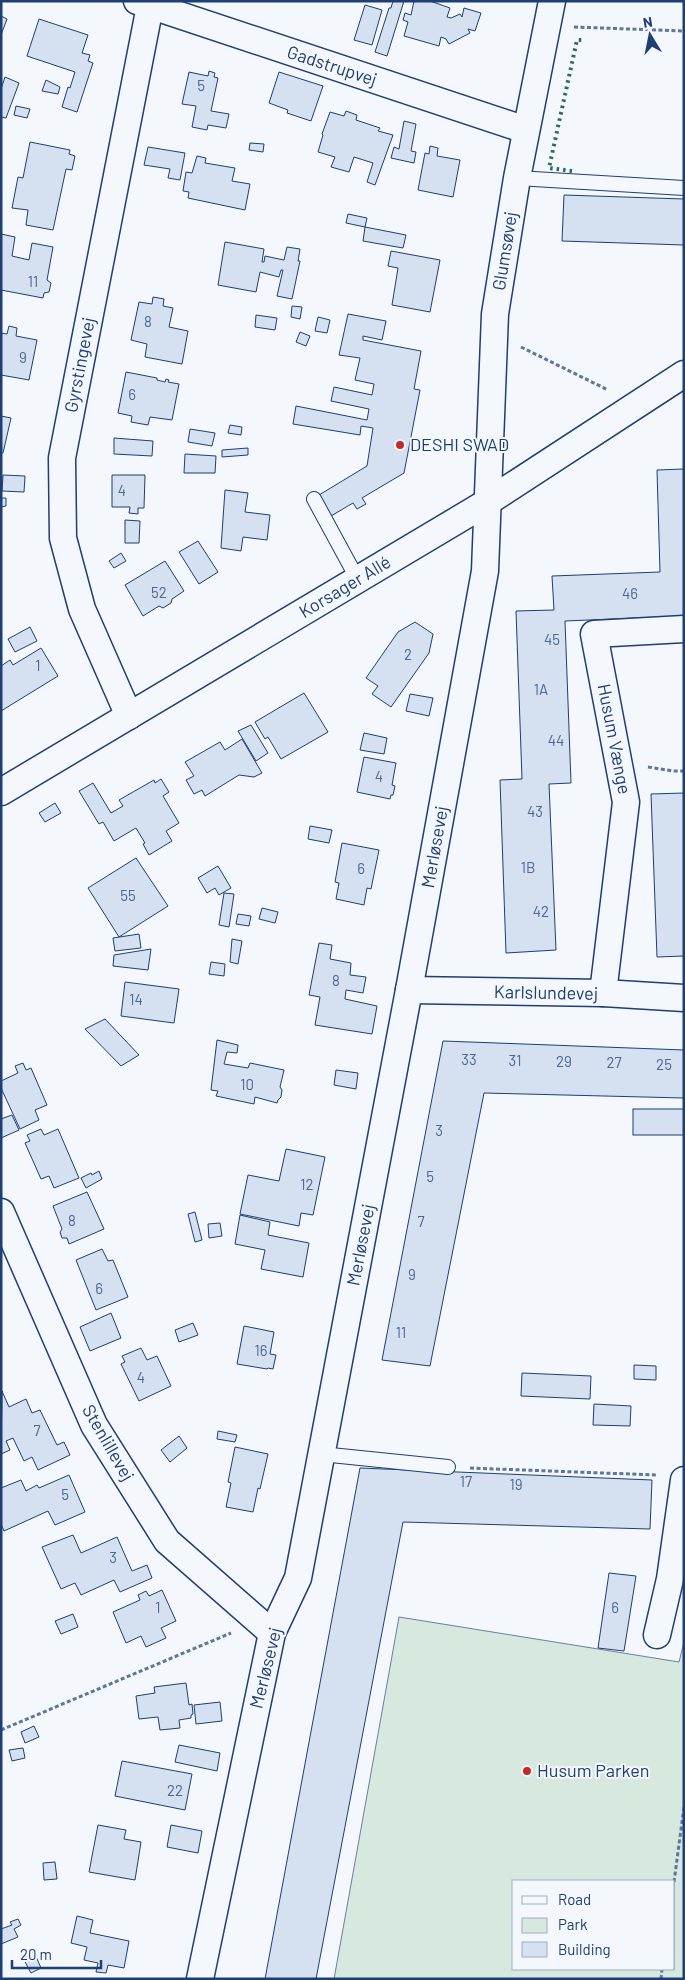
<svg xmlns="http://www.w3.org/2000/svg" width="685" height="1980" font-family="Barlow,sans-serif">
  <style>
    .green { fill: #d7e8df; stroke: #687fa3; fill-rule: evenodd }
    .building { fill: #d5e0f0; stroke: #1d3f73 }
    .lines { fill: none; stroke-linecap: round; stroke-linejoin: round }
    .service-casing { stroke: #1d3f73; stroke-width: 16 }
    .minor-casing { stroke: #1d3f73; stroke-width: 29 }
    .path { stroke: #5e769c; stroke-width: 3; stroke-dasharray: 4 2.5; stroke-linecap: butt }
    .service { stroke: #f4f7fb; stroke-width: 14 }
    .minor { stroke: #f4f7fb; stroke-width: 26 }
    .hedge { stroke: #2c6c60; stroke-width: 4; stroke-dasharray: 2.5 4; stroke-linecap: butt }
    .poi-dot { fill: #c62828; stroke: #f4f7fb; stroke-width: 2 }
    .labels { text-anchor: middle; stroke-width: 4; stroke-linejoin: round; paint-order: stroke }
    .number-label { font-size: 15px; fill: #4b6792 }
    .street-label { font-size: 18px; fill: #1d3f73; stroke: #f4f7fb }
    .poi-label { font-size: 18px; fill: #1d3f73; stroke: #f4f7fb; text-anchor: start }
  </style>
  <rect width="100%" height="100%" fill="#f4f7fb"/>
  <!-- green -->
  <path class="green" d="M 399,1617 L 679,1662 L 684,1642 L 684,1979 L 334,1979 ZM 514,1881 L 674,1881 L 674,1969 L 514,1969 Z"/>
  <!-- building -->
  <g class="building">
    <polygon points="393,1 404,1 387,56 375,52 389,8 391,8"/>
    <polygon points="414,1 430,1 450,8 447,17 451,18 460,14 462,17 464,8 481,13 475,31 468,29 470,33 449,44 446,39 441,37 439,46 404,36 408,22 403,20 405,13 411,15"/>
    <polygon points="365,5 382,10 372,45 354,40"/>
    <polygon points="1,16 7,19 1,35"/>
    <polygon points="39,19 88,35 82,53 90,55 88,61 93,63 77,112 62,107 68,87 70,88 75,72 27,56"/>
    <polygon points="209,71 215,73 214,77 218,78 211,111 229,114 226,128 208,125 207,130 192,127 196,106 182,104 189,72 208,76"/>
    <polygon points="279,72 323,86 311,121 287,113 288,110 269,103"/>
    <polygon points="5,77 19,83 6,118 1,117 1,89"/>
    <polygon points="46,80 60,87 58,94 42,91"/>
    <polygon points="16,106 30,109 27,118 14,115"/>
    <polygon points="346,111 357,115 356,120 380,128 378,131 393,135 375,185 367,182 373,163 354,157 349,172 331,167 335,157 318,152 323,135 322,134 330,112 344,116"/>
    <polygon points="404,121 416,124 411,151 416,152 414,163 391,158 394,147 399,149"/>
    <polygon points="30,142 70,150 69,154 75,156 72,170 66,169 53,230 26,225 28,210 12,208 18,177 23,178"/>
    <polygon points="250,143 264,144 263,152 249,150"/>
    <polygon points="430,146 438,148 437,156 460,160 453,197 418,190 425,153 429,154"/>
    <polygon points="148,147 185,153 180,180 168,178 170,169 144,165"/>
    <polygon points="197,156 206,158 205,163 235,168 232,181 250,184 245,210 188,198 189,192 183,191 186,172 192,173"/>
    <polygon points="564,195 684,199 684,245 562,241"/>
    <polygon points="348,214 367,218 365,227 346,223"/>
    <polygon points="365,227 406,235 403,248 363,241"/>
    <polygon points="1,234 15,237 12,256 29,260 32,243 53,247 47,280 51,283 49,292 44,293 43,298 1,290"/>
    <polygon points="225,242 264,249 262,262 264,262 265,256 284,260 287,247 300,249 298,261 300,261 292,299 277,296 283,270 281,270 279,277 260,272 256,292 218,285"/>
    <polygon points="391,251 440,260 430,312 392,305 398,268 388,266"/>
    <polygon points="153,297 164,299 163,306 173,308 169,327 188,331 182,364 145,357 147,344 131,340 139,302 152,304"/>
    <polygon points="292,306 302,307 300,319 291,317"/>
    <polygon points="348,314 386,321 382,340 363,336 363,340 421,351 414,389 420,390 404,473 362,498 366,504 357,509 353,503 331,516 319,495 367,466 373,428 361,426 360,435 293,424 296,406 367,420 369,409 331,401 334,387 372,395 374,384 355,380 360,358 339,355"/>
    <polygon points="256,315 277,318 275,330 255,327"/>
    <polygon points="318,317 330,320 327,333 315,331"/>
    <polygon points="9,326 17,328 16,336 37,340 29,380 1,375 1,333 7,334"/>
    <polygon points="300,332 310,336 306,346 296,342"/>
    <polygon points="126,372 157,378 157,380 165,382 166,379 169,380 168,382 179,384 172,420 150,417 148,425 131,422 132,416 118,413"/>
    <polygon points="1,416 11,418 3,453 1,453"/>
    <polygon points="230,425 242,427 241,435 228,433"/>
    <polygon points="190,429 215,433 212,446 188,442"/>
    <polygon points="114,438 153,441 152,456 114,454"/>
    <polygon points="248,448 248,455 222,457 222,450"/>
    <polygon points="185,454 216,456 215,473 184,473"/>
    <polygon points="684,469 684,616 565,621 571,783 549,784 556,950 506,953 500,780 522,779 516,611 554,610 552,576 660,572 657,470"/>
    <polygon points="3,475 25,476 24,492 2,491"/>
    <polygon points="112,475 145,475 144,508 138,508 138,514 129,513 130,507 112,507"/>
    <polygon points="225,490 248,493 245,512 270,515 267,540 243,537 241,551 221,548"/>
    <polygon points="1,498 6,498 6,506 1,507"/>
    <polygon points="125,520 140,521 139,543 125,543"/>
    <polygon points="198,541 218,572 199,584 179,552"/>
    <polygon points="121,553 126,561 114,568 109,561"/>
    <polygon points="165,561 184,591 172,599 171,603 163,608 159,606 143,616 125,585"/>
    <polygon points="415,622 433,634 429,653 391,707 372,694 378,686 366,678 398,632"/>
    <polygon points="30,627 37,641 15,652 8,639"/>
    <polygon points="41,648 58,676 1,711 1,666 10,660 13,665"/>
    <polygon points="304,693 328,732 281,759 268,737 265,739 255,722"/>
    <polygon points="410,694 433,698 429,716 406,711"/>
    <polygon points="251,725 268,753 256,761 238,731"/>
    <polygon points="364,733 387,738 384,754 360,750"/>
    <polygon points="242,739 262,773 254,777 239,775 205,796 202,790 194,794 186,780 194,776 185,762 220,742 225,750"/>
    <polygon points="364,757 396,763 392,785 395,786 393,795 391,795 390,799 357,792"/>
    <polygon points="161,779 169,792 163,796 179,823 166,831 172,841 149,855 143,844 145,843 136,828 114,841 103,822 99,824 79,791 93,783 111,813 123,806 119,800 154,780 155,783"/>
    <polygon points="684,793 684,956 657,957 651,794"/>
    <polygon points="55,803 61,813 45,822 39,813"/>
    <polygon points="310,826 332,830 329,843 308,839"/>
    <polygon points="342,843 379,850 371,889 367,888 364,905 336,899 339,883 335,882"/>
    <polygon points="136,858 168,906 119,937 88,888"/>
    <polygon points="218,866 231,888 219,895 215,888 207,893 198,878"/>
    <polygon points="224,893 234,894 229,927 219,925"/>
    <polygon points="262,908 278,912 275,923 259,919"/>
    <polygon points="238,914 251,916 249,926 236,924"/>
    <polygon points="139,934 141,948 115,951 113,938"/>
    <polygon points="232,939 242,941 238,964 230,962"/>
    <polygon points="319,943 332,945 330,959 351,963 350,975 366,977 363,993 346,990 345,999 377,1006 372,1034 315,1025 320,997 309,995"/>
    <polygon points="151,949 148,970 113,966 114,955"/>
    <polygon points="211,962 225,964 224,976 209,974"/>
    <polygon points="125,982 179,989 174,1023 121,1016"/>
    <polygon points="105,1019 139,1055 121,1066 85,1029"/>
    <polygon points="217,1040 238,1045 237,1053 227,1052 224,1064 248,1068 250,1063 284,1070 280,1087 282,1090 281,1097 278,1100 277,1103 255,1097 254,1104 216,1096 218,1091 211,1090"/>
    <polygon points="443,1041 684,1050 684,1098 484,1093 430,1366 382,1360"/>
    <polygon points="23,1063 26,1070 31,1068 47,1105 35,1110 39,1120 20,1129 1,1088 1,1081 18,1073 15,1066"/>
    <polygon points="336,1070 358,1073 356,1089 334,1085"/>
    <rect x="633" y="1109" width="51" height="26"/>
    <polygon points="12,1115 19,1130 1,1138 1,1119"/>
    <polygon points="41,1129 44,1135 58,1129 79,1178 54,1188 49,1176 41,1179 25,1143 30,1141 27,1135"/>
    <polygon points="286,1149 325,1157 313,1215 301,1213 299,1226 240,1214 248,1175 279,1181"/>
    <polygon points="99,1171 102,1179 86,1188 81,1178 91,1173 92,1175"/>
    <polygon points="87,1192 104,1229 69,1244 67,1238 62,1238 60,1232 62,1229 53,1206"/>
    <polygon points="195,1212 202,1240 195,1242 188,1214"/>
    <polygon points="240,1215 270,1222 268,1235 309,1243 303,1277 261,1269 265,1250 235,1244"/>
    <polygon points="220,1223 222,1236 209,1238 208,1224"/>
    <polygon points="102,1249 108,1261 113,1260 128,1297 96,1310 76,1260"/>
    <polygon points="111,1313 121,1338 90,1351 80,1327"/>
    <polygon points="193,1323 198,1335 179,1342 175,1330"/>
    <polygon points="244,1326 274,1332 270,1354 276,1355 273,1369 268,1368 267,1369 237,1364"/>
    <polygon points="141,1348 147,1360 157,1356 171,1386 139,1401 121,1364 125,1362 122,1356"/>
    <polygon points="634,1365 656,1366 656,1380 634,1379"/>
    <polygon points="522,1373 591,1376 590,1399 521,1396"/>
    <polygon points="2,1391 9,1407 26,1399 32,1413 40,1410 57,1445 64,1442 70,1455 38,1470 32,1457 24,1461 13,1438 6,1441 10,1450 1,1454"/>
    <polygon points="594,1404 631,1406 630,1426 593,1425"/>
    <polygon points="218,1431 237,1435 235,1442 217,1439"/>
    <polygon points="179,1436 187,1448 170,1462 161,1450"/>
    <polygon points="235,1447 268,1454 260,1489 258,1488 253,1512 226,1507 231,1483 228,1482"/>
    <polygon points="360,1468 652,1480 650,1529 403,1522 316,1979 265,1979"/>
    <polygon points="69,1475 85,1512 55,1525 48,1511 4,1531 1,1524 1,1488 21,1480 26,1491 37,1485 39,1488"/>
    <polygon points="73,1535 81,1553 117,1537 132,1571 147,1565 152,1578 120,1592 114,1580 81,1595 75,1583 61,1589 42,1547"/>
    <polygon points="609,1573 636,1576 624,1651 598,1648"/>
    <polygon points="162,1590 176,1621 161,1628 166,1638 146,1647 141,1636 126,1643 113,1612 140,1600 138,1595 146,1591 149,1596"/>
    <polygon points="73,1614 78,1627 61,1634 55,1621"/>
    <polygon points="186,1683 189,1705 192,1704 193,1714 191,1715 191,1718 179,1720 180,1728 160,1730 158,1717 139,1719 136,1696 155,1693 154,1687"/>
    <polygon points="220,1702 222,1721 196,1724 194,1705"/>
    <polygon points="34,1726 39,1737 25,1743 21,1732"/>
    <polygon points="179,1745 220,1753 217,1771 175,1762"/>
    <polygon points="23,1748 25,1758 12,1761 9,1750"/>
    <polygon points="122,1761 192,1774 185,1810 115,1796"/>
    <polygon points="98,1825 126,1830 124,1839 141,1842 135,1880 89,1872"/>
    <polygon points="171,1825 202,1831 198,1853 167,1847"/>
    <polygon points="55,1862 57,1879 44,1880 43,1863"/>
    <polygon points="77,1916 93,1920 90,1933 129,1941 124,1968 108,1965 106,1973 96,1972 98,1963 84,1960 87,1947 71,1943"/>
    <polygon points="18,1919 21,1925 14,1929 18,1937 1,1944 1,1929 12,1925 10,1922"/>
    <polygon points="34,1952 41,1968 31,1973 23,1958"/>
  </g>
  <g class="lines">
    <defs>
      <g id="service">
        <polyline points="517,178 684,188"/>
        <polyline points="314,499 358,580"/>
        <polyline points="321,1454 448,1467"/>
      </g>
      <g id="minor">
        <polyline points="137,1 526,130"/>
        <polyline points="129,716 82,609 63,538 62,458 150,6"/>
        <polyline points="1,792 486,503 684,374"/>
        <polyline points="409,990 603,993 684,998"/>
        <polyline points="603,993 626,802 594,634 684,629"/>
        <polyline points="1,1212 94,1425 167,1541 272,1633"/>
        <polyline points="657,1635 670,1579 684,1480"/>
        <polyline points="200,1979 272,1633 298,1578 409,990 485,571 495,314 517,178 552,1"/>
      </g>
    </defs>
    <!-- service casing -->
    <use href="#service" class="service-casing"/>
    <!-- minor casing -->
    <use href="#minor" class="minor-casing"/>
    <!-- path -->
    <g class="path">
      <polyline points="574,27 684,31"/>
      <polyline points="521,347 608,390"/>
      <polyline points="648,767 673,771 684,771"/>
      <polyline points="470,1468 656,1475"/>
      <polyline points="1,1730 231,1633"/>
      <polyline points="674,1882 684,1807"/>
      <polyline points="661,1979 662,1969"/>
    </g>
    <!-- service -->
    <use href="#service" class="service"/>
    <!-- minor -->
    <use href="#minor" class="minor"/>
    <!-- hedge -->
    <polyline class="hedge" points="572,171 549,168 577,40 582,40"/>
  </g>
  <!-- markers -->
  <g class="poi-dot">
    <circle cx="400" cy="445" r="5"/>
    <circle cx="527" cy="1771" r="5"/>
  </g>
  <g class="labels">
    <!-- number labels -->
    <g class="number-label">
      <text x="201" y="91">5</text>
      <text x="33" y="287">11</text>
      <text x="148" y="327">8</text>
      <text x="23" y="363">9</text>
      <text x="132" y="400">6</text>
      <text x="122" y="496">4</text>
      <text x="159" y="598">52</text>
      <text x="630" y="599">46</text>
      <text x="552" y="645">45</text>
      <text x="408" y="660">2</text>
      <text x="38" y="671">1</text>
      <text x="541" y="695">1A</text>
      <text x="556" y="746">44</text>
      <text x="379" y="782">4</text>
      <text x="535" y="817">43</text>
      <text x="528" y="873">1B</text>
      <text x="361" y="874">6</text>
      <text x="128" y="901">55</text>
      <text x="541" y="917">42</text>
      <text x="336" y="986">8</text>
      <text x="136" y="1005">14</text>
      <text x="469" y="1065">33</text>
      <text x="515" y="1066">31</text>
      <text x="564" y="1067">29</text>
      <text x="614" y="1068">27</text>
      <text x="664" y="1070">25</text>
      <text x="247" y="1090">10</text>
      <text x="439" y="1136">3</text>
      <text x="430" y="1182">5</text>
      <text x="307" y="1190">12</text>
      <text x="72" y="1226">8</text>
      <text x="421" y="1227">7</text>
      <text x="412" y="1280">9</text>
      <text x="99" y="1294">6</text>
      <text x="401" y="1338">11</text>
      <text x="261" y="1356">16</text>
      <text x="141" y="1383">4</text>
      <text x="37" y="1436">7</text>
      <text x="466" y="1487">17</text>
      <text x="516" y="1490">19</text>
      <text x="65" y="1500">5</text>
      <text x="113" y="1563">3</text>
      <text x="158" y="1613">1</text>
      <text x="615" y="1613">6</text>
      <text x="175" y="1796">22</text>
    </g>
    <!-- street labels -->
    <g class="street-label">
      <text transform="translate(332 66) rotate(18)" y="6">Gadstrupvej</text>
      <text transform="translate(505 251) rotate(-81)" y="6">Glumsøvej</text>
      <text transform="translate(80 365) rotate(-79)" y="6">Gyrstingevej</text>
      <text transform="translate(345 587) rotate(-31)" y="6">Korsager Allé</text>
      <text transform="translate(614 739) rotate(79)" y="6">Husum Vænge</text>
      <text transform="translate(435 847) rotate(-80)" y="6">Merløsevej</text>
      <text transform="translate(546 993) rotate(1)" y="6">Karlslundevej</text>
      <text transform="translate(361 1245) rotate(-79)" y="6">Merløsevej</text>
      <text transform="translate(108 1443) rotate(60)" y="6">Stenlillevej</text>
      <text transform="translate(266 1668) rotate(-76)" y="6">Merløsevej</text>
    </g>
    <!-- poi labels -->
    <g class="poi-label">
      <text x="410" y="451">DESHI SWAD</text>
      <text x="537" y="1777">Husum Parken</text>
    </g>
  </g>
  <!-- border -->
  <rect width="685" height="1980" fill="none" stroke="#1d3f73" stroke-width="5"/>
  <!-- legend -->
  <rect x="512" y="1880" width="162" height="90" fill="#f4f7fb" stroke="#9eadc5"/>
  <rect x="522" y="1896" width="25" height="8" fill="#f4f7fb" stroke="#9eadc5"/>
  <text x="558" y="1905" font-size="15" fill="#1d3f73">Road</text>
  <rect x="522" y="1918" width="25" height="15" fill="#d7e8df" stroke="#9eadc5"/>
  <text x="558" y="1930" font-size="15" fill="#1d3f73">Park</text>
  <rect x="522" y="1942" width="25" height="15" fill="#d5e0f0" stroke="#9eadc5"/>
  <text x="558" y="1955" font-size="15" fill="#1d3f73">Building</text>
  <!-- north arrow -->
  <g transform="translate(650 35) rotate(350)" stroke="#f4f7fb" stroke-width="4" paint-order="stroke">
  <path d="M0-4L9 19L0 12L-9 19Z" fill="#1d3f73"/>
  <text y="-8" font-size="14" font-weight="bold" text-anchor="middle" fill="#1d3f73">N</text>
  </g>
  <!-- scale -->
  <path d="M12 1960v8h89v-8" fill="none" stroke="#1d3f73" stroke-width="2.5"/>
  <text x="20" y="1960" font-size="15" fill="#1d3f73" stroke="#f4f7fb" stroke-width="4" paint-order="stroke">20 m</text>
</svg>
